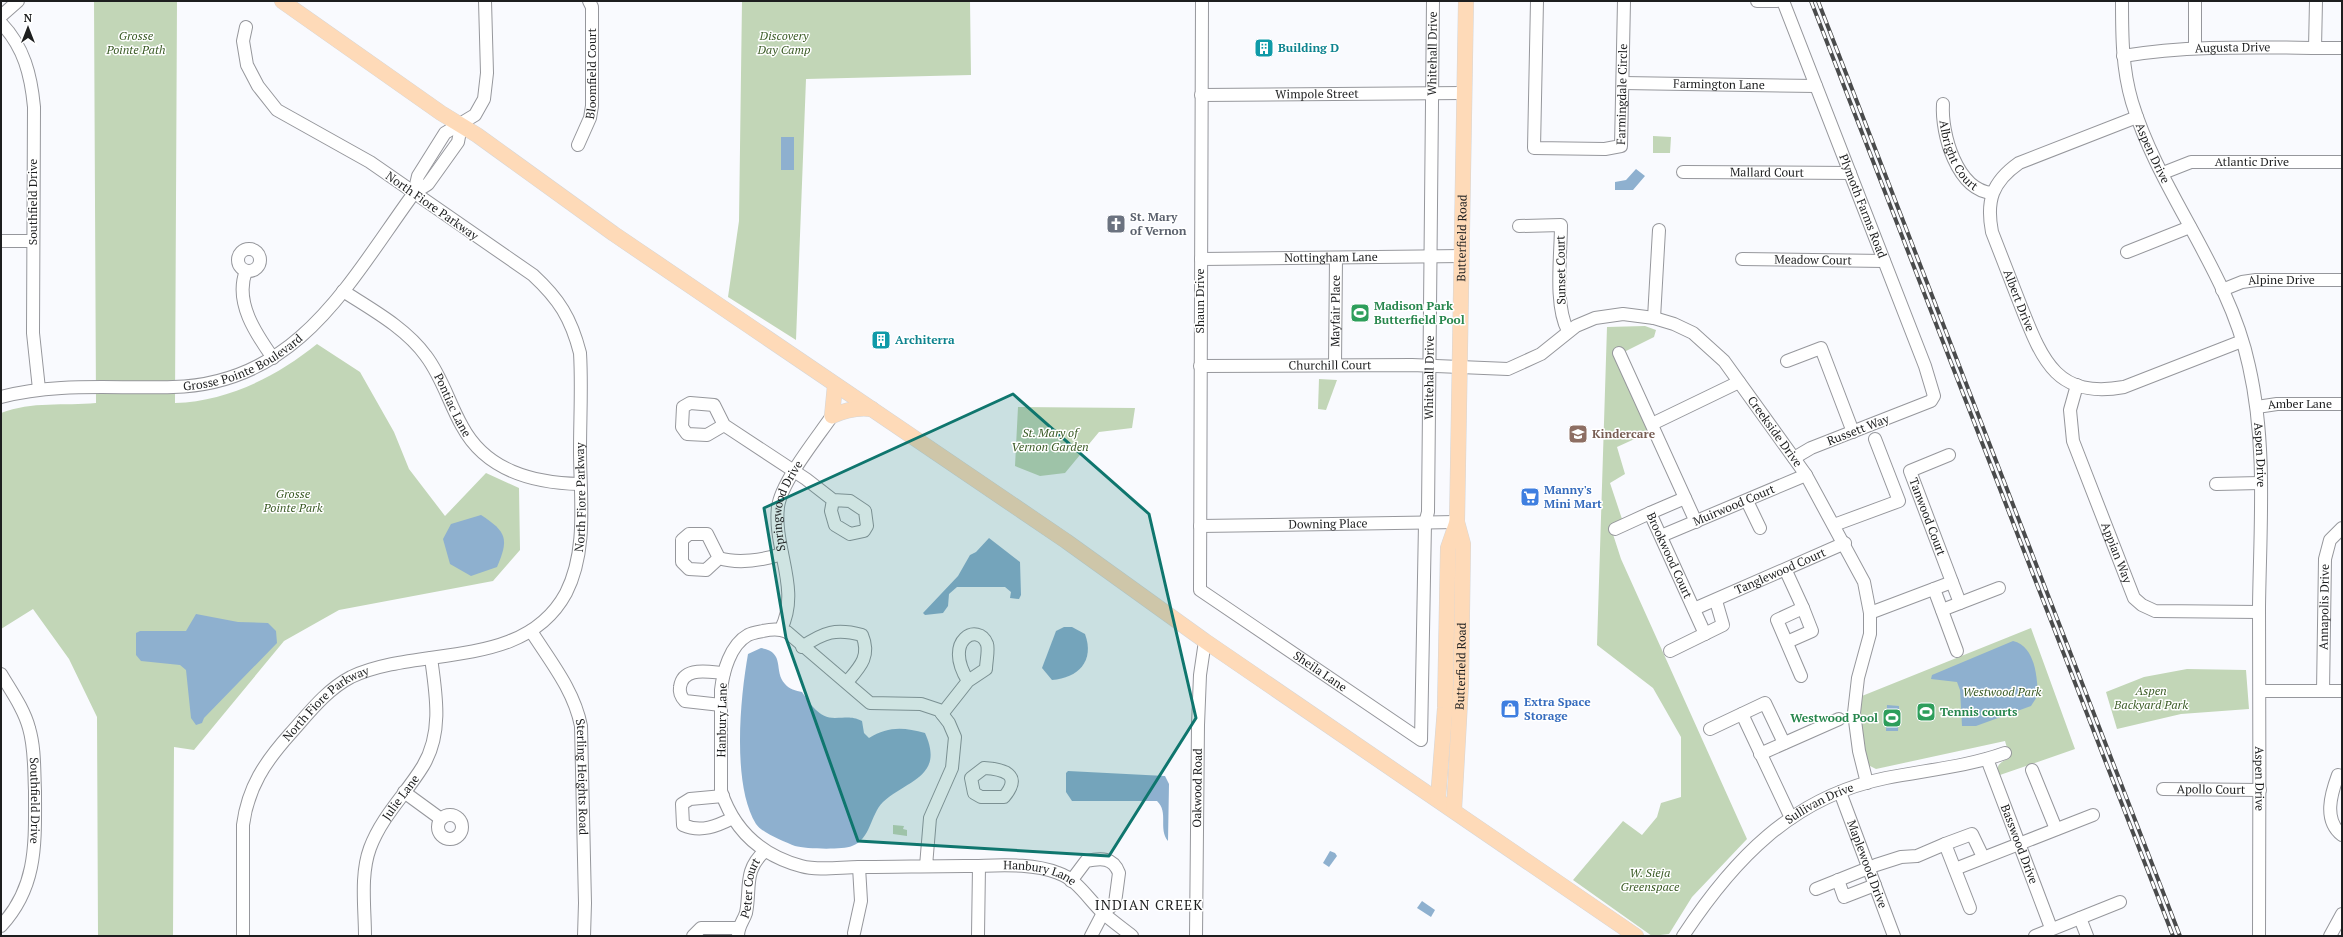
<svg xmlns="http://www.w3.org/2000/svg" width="2343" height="937" font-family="'PT Serif',serif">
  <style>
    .green { fill: #c2d6b7 }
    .water { fill: #8eb0cf }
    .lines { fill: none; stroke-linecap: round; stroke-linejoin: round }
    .minor-casing { stroke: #96979c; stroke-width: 14 }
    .major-casing { stroke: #d6d6d7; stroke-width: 16 }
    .minor { stroke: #fff; stroke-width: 12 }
    .major { stroke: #fedab8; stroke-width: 15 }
    .rail-casing { stroke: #4a4b4c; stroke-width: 4 }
    .rail { stroke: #fff; stroke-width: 2.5; stroke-dasharray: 8; stroke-linecap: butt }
    .marked { fill: #0f766e; fill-opacity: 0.2; stroke: #0f766e; stroke-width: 3; stroke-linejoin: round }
    .labels { text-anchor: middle; stroke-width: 3; stroke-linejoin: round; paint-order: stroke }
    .park-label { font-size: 12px; font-style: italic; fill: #3c5c27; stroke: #fff }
    .culture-label { font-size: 12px; font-weight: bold; fill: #0d838f; stroke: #fff; text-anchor: start }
    .street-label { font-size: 12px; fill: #1d1e1f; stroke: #fff }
    .worship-label { font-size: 12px; font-weight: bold; fill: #5b616d; stroke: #fff; text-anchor: start }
    .leisure-label { font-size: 12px; font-weight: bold; fill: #27864d; stroke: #fff; text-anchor: start }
    .education-label { font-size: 12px; font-weight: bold; fill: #785e54; stroke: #fff; text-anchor: start }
    .shop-label { font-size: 12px; font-weight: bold; fill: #366cbe; stroke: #fff; text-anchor: start }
    .quarter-label { font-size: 14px; letter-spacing: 1px; fill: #1d1e1f; stroke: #fff }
  </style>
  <rect width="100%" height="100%" fill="#f9fafe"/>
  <!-- green -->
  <g class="green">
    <path d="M 94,1 L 177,1 L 175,403 C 228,401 276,377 317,344 L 360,372 L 394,432 L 409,469 L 445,516 L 486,473 L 519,488 L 520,550 L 493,581 L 339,610 L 284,641 L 194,750 L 174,747 L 173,936 L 98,936 L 97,717 L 69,659 L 33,609 L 1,629 L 1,413 C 32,401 64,406 96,403 Z"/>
    <polygon points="742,1 970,1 971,75 806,79 796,340 728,297 739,221"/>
    <polygon points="1653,136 1671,137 1670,153 1653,153"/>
    <polygon points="1645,326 1656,330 1654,337 1624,352 1652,431 1617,447 1625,474 1610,483 1622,519 1610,525 1621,559 1747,839 1692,897 1669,934 1652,936 1573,880 1623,821 1642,835 1657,817 1661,803 1681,797 1681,737 1653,688 1597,645 1607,327"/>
    <polygon points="1319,379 1337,380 1326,410 1318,409"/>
    <polygon points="1018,407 1135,408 1132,428 1099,432 1065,473 1040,476 1015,466"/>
    <path d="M 2031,628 L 2075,749 L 1997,776 C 1996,765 2000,762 2010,758 L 2005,741 L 1876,769 L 1868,765 L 1860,738 L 1857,698 Z"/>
    <polygon points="2187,669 2246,670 2249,709 2181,714 2117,729 2106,692 2144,677"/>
    <polygon points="893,825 904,826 903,829 907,830 907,836 893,834"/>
  </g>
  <!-- water -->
  <g class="water">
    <rect x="781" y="137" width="13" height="33"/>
    <polygon points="1636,169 1645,176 1633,190 1615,190 1615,182 1626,180"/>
    <rect x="1356" y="305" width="9" height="17"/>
    <path d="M 481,515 C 507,532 509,539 497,567 L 471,576 L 450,564 L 443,539 L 451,524 Z"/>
    <polygon points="989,538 1020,562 1021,595 1019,599 1010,598 1011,592 1005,587 957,587 949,594 948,606 943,613 925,615 923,613 958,576 970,555 976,552"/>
    <polygon points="196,614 238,622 268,623 276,631 277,643 204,718 202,723 196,725 191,718 186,670 180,665 141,661 136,655 136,633 140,631 186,631"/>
    <path d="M 1064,627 L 1072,627 L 1085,634 C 1095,661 1078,678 1052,680 L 1042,668 L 1056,631 Z"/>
    <path d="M 2013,641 C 2035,646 2037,676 2038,695 L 2031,706 L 1976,726 L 1962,726 L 1960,690 L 1957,682 L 1931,679 L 1932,675 Z"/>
    <path d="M 761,648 C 786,652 773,671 785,684 C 789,689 796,691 802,692 C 810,704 819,718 835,718 C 847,718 851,716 862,721 L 864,733 L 869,738 C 888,726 904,727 925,733 C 945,777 907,780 883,802 C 870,815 871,839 852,846 C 842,850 806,849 795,846 C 785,842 762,833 756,824 C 732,785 740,699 748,654 Z"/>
    <polygon points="1887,705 1899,706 1898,731 1886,731"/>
    <path d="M 1068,771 L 1165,776 L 1169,784 L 1168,841 C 1158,829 1169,812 1157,801 L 1072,801 L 1066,792 L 1066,773 Z"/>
    <polygon points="1330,851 1335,853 1337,856 1329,867 1323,863"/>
    <polygon points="1422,901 1435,910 1431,917 1417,908"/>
  </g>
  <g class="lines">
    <defs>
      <g id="minor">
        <path id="s1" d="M 1202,1 L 1200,590 L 1421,740 L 1425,523 L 1428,512 L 1433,1"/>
        <path id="s2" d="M 1537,1 L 1534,148 L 1605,149 L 1621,146 L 1624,1"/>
        <polyline points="1757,1 1777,1"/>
        <path id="s3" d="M 1783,1 L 1925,366 L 1934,396 L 1931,401 L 1811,448 L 1794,458"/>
        <path id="s4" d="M 2122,1 C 2122,35 2122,68 2132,102 C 2160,194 2229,271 2249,366 C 2267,445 2260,527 2259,607 C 2259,717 2260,826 2259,936"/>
        <polyline points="2195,1 2195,47"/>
        <polyline points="1,16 18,1"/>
        <path d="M 1,23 C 24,47 31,75 34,107 L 33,333 L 39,389"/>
        <polyline points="2315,48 2316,1"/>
        <path id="s5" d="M 2123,56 C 2195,44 2269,48 2342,48"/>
        <path id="s6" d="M 1623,83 L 1816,86"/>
        <path id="s7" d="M 1201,95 L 1464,93"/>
        <path id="s8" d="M 1943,104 C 1941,134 1957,190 1992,193"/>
        <path id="s9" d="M 2137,117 L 2019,163 C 1992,182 1986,201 1992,232 C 2002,258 2012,283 2022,309 C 2043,362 2058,399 2124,387 L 2242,341"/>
        <path id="s10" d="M 578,145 L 590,118 L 592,106 L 592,7 L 589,1"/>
        <path id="s11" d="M 1683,172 L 1850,173"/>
        <path id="s12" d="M 2163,173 L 2191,162 L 2342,162"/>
        <polyline points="414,193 418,176 445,133 475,115 484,99 487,73 485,1"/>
        <path d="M 1519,226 L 1561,225 C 1561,255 1554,305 1568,331"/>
        <polyline points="1,241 33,241"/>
        <circle cx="249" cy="260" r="11"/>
        <polyline points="2127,252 2190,227"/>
        <path id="s13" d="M 1201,259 L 1462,256"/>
        <path id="s14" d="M 1742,259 L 1884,261"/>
        <path d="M 246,271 C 234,302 256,334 273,358"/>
        <path id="s15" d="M 2222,290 L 2242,282 L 2256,280 L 2342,280"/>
        <path id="s16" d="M 343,291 C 371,309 406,328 426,356 C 442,377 449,403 462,426 C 486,471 533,483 580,484"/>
        <polyline points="1654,318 1659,230"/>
        <polyline points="1619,353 1696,522"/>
        <polyline points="1787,361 1821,348 1853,432"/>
        <path id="s17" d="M 1335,365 L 1336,258"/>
        <path id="s18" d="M 1200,366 L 1412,365 L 1508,369 L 1541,354 L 1576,326 L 1595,318 L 1623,314 L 1654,318 L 1674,324 L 1693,333 L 1724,361 L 1806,475 L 1864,582 L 1870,613 L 1870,634 L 1858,678 L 1854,713 L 1859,751 L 1867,783"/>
        <path id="s19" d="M 2077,385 L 2070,410 L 2073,441 L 2134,598 L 2142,605 L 2155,611 L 2259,612"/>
        <path id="s20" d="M 1,397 C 57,382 115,389 173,387 C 298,384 349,282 414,193 L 428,184 L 458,142 L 461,126"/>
        <path id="s21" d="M 2257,407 L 2277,404 L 2342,404"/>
        <polyline points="1652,424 1739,382"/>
        <polyline points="724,425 707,435 687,434 682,427 683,407 690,403 714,405 724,425 806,479 833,500 850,501 865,511 867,526 864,531 850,534 835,525 831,511 833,500"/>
        <path id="s22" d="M 1949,455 L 1910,471 L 1960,603"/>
        <polyline points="2216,484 2260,483"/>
        <polyline points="1747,501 1760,528"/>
        <polyline points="1650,513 1685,498"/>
        <polyline points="1834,525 1899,501 1875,439"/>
        <path id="s23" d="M 1200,526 L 1457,522"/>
        <path id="s24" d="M 1615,529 L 1650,513 L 1705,634"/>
        <path id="s25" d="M 1661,536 L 1806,475"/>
        <path d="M 719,558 L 706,570 L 689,569 L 682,562 L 682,540 L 689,534 L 707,534 L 719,558 C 738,564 763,560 782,554"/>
        <polyline points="1786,571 1803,608 1777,620 1801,676"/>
        <polyline points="1934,589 1957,651"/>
        <path id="s26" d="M 1694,609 L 1845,543"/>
        <polyline points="1942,610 1999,588"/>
        <polyline points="1870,613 1952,582"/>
        <path id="s27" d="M 781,629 C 801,589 773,548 778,507 C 781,482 817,438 832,416"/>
        <path id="s28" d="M 531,631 C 550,661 574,690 581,726 L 585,903 L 584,936"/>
        <polyline points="1787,642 1812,631 1803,608"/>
        <path d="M 802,647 C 824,632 836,628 862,635 C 871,656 860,667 847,682"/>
        <polyline points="1670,651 1723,625 1716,601"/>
        <path id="s29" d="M 1,674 C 11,691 24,709 29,728 C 35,748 34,770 35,791 C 35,842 38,886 1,926"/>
        <polyline points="2260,691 2342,691"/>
        <path id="s30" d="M 2323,691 L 2325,559 L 2330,540 L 2342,528"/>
        <path d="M 721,705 L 685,701 C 681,697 679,693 680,687 C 683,666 708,672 724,673"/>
        <path d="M 942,714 L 968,681 L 986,669 C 986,662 989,650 987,644 C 979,622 942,639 968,681"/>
        <polyline points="1742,714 1791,818"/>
        <polyline points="1710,729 1765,703 1784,743"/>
        <polyline points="1760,754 1839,719"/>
        <path id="s31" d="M 1987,759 L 2051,928"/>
        <path d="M 984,768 C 1003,769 1023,774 1004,797 L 981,797 L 974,793 L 971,778 Z"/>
        <polyline points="2032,770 2056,829"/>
        <path d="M 2338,775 C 2331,794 2323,820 2342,835"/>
        <path id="s32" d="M 2163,789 L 2260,790"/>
        <polyline points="404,792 441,819"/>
        <path id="s33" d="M 1840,792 L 1894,936"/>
        <path d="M 723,796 L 690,799 L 682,804 L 683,825 C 701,833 717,826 733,818"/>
        <circle cx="450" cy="827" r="12"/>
        <polyline points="1945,844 1972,834 1983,857"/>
        <path id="s34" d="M 926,866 L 930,818 L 952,768 L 955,737 L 949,723 L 939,710 L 921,704 L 870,703 L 787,632 C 779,628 771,629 763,631 C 758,632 752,633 748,635 C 730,645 723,672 721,690 L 721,791 C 734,831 761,855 801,866 C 818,871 841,867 859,867 C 894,867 929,866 965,866 C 996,866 1029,862 1058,873 C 1077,879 1089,900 1103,913 C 1112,921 1122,928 1132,936"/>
        <polyline points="1955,869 2093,815"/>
        <polyline points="1838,880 1844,897 1875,885"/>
        <path d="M 1071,881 L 1086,861 C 1101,858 1113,857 1119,873 L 1115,903 L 1103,913 L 1091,936"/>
        <polyline points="1816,889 1876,865 1901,857 1917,856 1945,844 1970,908"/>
        <polyline points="2080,918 2087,936"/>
        <polyline points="854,933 861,901 859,867"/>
        <polyline points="978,935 979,866"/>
        <path id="s35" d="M 243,936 L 243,825 C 248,787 265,762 290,734 C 308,714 326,690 351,677 C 419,645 524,671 566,593 C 588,550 580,497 580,451 C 580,418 582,385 580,353 C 571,318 559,299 533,275 L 370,162 L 277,110 L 258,86 L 247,65 L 243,41 L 246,27"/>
        <path id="s36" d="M 365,936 C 365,908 360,875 370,848 C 382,816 406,794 423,766 C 443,733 436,694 431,658"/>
        <polyline points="693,936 701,928 738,928"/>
        <path id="s37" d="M 738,936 C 738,926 743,922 746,913 C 751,889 743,870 765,851"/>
        <path id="s38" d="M 1196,936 L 1198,725 L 1200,675 L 1205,641"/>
        <path id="s39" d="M 1683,936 C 1733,860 1792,797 1886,778 C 1926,770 1966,767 2005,753"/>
        <polyline points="2035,936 2120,902"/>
        <polyline points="2330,936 2342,914"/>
      </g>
      <g id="major">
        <polyline points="282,1 441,113 477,135 614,234 1066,541 1205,641 1636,936"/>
        <path d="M 835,385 L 832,416 C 845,410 857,407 872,409"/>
        <polyline points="1438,799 1445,708 1448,548 1457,522"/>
        <path id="s40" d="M 1454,810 L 1461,684 L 1463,544 L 1457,522 L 1466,1"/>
      </g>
    </defs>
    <!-- minor casing -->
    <use href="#minor" class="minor-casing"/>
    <!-- major casing -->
    <use href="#major" class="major-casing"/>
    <!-- minor -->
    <use href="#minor" class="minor"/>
    <!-- major -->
    <use href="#major" class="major"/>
    <defs>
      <g id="rail">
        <polyline points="1811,1 2173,936"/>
        <polyline points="1818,1 2180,936"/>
      </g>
    </defs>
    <!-- rail casing -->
    <use href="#rail" class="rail-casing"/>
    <!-- rail -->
    <use href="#rail" class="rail"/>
  </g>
  <!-- marked area -->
  <path class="marked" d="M 1013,394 L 1149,514 L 1196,718 L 1109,856 L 858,841 L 786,638 L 764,508 Z"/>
  <!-- icons -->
  <defs>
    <symbol id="building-square" viewBox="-11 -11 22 22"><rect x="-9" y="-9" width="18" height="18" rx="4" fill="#0f9aa8" stroke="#fff"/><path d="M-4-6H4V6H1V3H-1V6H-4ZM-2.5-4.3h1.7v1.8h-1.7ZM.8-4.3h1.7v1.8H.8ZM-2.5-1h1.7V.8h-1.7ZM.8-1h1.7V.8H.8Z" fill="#fff"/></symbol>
    <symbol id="church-square" viewBox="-11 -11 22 22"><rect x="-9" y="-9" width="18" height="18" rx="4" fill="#6b7280" stroke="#fff"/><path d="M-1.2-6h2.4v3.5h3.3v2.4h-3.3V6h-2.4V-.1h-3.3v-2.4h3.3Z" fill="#fff"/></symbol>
    <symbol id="stadium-square" viewBox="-11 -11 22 22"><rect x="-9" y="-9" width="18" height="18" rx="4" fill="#2e9e5b" stroke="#fff"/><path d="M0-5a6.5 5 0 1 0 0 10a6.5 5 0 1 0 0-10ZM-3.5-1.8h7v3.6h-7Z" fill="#fff"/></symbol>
    <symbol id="school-square" viewBox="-11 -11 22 22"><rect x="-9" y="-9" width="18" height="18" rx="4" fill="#8d6e63" stroke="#fff"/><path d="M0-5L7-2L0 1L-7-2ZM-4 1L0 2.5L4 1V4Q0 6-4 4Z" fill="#fff"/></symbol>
    <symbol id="supermarket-square" viewBox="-11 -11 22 22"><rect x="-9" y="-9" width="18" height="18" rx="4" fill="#3f7fe0" stroke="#fff"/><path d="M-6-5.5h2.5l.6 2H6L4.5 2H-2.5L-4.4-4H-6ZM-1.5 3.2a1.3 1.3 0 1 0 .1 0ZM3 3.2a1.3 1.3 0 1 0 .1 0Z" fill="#fff"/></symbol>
    <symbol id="shop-square" viewBox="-11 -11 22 22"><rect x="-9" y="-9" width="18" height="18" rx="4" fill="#3f7fe0" stroke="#fff"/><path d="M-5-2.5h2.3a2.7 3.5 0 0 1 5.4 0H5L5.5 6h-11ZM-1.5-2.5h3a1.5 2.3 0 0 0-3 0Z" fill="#fff"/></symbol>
  </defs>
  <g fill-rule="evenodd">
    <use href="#building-square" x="1253" y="37" width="22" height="22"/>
    <use href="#church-square" x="1105" y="213" width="22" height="22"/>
    <use href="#stadium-square" x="1349" y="302" width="22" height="22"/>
    <use href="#building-square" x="870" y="329" width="22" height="22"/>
    <use href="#school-square" x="1567" y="423" width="22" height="22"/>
    <use href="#supermarket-square" x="1519" y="486" width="22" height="22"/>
    <use href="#shop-square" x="1499" y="698" width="22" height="22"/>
    <use href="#stadium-square" x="1915" y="701" width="22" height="22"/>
    <use href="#stadium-square" x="1881" y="707" width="22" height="22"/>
  </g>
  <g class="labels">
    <!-- park labels -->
    <g class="park-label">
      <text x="136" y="40">Grosse<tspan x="136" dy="14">Pointe Path</tspan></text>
      <text x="784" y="40">Discovery<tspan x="784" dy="14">Day Camp</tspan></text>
      <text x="1050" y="437">St. Mary of<tspan x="1050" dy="14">Vernon Garden</tspan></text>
      <text x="293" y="498">Grosse<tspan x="293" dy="14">Pointe Park</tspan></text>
      <text x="2151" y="695">Aspen<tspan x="2151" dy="14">Backyard Park</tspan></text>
      <text x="2002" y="696">Westwood Park</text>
      <text x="1650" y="877">W. Sieja<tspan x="1650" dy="14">Greenspace</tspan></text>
    </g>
    <!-- culture labels -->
    <g class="culture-label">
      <text x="1278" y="52">Building D</text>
      <text x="895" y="344">Architerra</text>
    </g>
    <!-- street labels -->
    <g class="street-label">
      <text dy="4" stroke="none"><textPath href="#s5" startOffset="110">Augusta Drive</textPath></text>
      <text dy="4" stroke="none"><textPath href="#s1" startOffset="1543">Whitehall Drive</textPath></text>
      <text dy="4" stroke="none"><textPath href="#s10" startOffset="74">Bloomfield Court</textPath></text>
      <text dy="4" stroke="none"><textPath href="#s6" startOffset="96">Farmington Lane</textPath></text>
      <text dy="4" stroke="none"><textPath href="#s2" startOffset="286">Farmingdale Circle</textPath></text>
      <text dy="4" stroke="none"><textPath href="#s7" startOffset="116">Wimpole Street</textPath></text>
      <text dy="4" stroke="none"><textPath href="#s8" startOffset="55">Albright Court</textPath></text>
      <text dy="4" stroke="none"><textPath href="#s4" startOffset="157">Aspen Drive</textPath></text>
      <text dy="4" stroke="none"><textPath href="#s12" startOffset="91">Atlantic Drive</textPath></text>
      <text dy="4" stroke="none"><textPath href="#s11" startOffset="84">Mallard Court</textPath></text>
      <text transform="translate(33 202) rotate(-90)" y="4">Southfield Drive</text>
      <text transform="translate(432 206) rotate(35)" y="4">North Fiore Parkway</text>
      <text dy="4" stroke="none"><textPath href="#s3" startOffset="220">Plymoth Farms Road</textPath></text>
      <text dy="4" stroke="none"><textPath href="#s40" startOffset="573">Butterfield Road</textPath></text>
      <text dy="4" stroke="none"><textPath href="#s13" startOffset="130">Nottingham Lane</textPath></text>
      <text dy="4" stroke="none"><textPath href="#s14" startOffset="71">Meadow Court</textPath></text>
      <text transform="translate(1561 270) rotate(-91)" y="4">Sunset Court</text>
      <text dy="4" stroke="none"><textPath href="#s15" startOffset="61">Alpine Drive</textPath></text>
      <text transform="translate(1200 301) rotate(-90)" y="4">Shaun Drive</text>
      <text dy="4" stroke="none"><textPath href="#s9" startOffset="280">Albert Drive</textPath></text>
      <text dy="4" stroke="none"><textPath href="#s17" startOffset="54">Mayfair Place</textPath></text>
      <text dy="4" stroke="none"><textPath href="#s20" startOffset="248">Grosse Pointe Boulevard</textPath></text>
      <text dy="4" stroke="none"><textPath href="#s18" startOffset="130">Churchill Court</textPath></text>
      <text dy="4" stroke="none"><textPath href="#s1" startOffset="1219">Whitehall Drive</textPath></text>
      <text dy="4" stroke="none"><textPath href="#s16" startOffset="162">Pontiac Lane</textPath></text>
      <text dy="4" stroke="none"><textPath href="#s21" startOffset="43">Amber Lane</textPath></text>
      <text transform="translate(1858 430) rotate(-21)" y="4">Russett Way</text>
      <text dy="4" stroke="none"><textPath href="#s18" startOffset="640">Creekside Drive</textPath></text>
      <text dy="4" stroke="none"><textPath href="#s4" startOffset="481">Aspen Drive</textPath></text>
      <text dy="4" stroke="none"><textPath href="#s35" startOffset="636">North Fiore Parkway</textPath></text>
      <text dy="4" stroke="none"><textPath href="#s25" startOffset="79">Muirwood Court</textPath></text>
      <text dy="4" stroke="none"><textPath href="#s27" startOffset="127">Springwood Drive</textPath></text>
      <text dy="4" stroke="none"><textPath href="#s22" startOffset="91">Tanwood Court</textPath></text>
      <text dy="4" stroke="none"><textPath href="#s23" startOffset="128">Downing Place</textPath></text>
      <text dy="4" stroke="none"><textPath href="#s19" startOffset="177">Appian Way</textPath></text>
      <text dy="4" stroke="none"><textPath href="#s24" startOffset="85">Brookwood Court</textPath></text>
      <text dy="4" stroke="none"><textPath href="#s26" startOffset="94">Tanglewood Court</textPath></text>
      <text dy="4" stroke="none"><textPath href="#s30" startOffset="84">Annapolis Drive</textPath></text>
      <text dy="4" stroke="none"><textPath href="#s40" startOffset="144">Butterfield Road</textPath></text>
      <text dy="4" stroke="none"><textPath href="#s1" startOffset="734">Sheila Lane</textPath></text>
      <text dy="4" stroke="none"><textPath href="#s35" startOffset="263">North Fiore Parkway</textPath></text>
      <text transform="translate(722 720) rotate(-89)" y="4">Hanbury Lane</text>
      <text dy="4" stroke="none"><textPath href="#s28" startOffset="159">Sterling Heights Road</textPath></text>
      <text dy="4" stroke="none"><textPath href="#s4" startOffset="805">Aspen Drive</textPath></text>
      <text dy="4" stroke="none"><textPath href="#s38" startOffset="148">Oakwood Road</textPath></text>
      <text dy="4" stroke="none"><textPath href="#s32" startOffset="48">Apollo Court</textPath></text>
      <text dy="4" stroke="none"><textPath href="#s36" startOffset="148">Julie Lane</textPath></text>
      <text dy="4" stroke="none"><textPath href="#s29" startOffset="134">Southfield Drive</textPath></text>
      <text dy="4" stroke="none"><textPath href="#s39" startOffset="193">Sullivan Drive</textPath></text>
      <text dy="4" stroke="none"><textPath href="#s31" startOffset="91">Basswood Drive</textPath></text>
      <text dy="4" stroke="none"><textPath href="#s33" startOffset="77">Maplewood Drive</textPath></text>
      <text dy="4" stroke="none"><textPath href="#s34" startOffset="904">Hanbury Lane</textPath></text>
      <text dy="4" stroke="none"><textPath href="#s37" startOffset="50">Peter Court</textPath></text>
    </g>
    <!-- worship labels -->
    <g class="worship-label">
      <text x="1130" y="221">St. Mary<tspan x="1130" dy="14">of Vernon</tspan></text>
    </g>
    <!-- leisure labels -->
    <g class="leisure-label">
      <text x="1374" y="310">Madison Park<tspan x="1374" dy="14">Butterfield Pool</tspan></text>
      <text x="1940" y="716">Tennis courts</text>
      <text x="1878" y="722" text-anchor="end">Westwood Pool</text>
    </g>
    <!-- education labels -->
    <g class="education-label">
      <text x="1592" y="438">Kindercare</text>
    </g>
    <!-- shop labels -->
    <g class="shop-label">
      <text x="1544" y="494">Manny's<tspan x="1544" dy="14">Mini Mart</tspan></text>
      <text x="1524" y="706">Extra Space<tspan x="1524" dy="14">Storage</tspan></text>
    </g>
    <!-- quarter labels -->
    <g class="quarter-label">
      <text x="1149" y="910">INDIAN CREEK</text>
    </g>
  </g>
  <!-- border -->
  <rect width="2343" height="937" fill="none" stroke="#1d1e1f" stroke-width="4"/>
  <!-- north arrow -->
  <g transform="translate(28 28)" stroke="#ffffff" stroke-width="3" paint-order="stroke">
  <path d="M0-3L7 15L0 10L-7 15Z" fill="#1d1e1f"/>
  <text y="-6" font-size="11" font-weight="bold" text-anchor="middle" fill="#1d1e1f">N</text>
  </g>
</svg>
